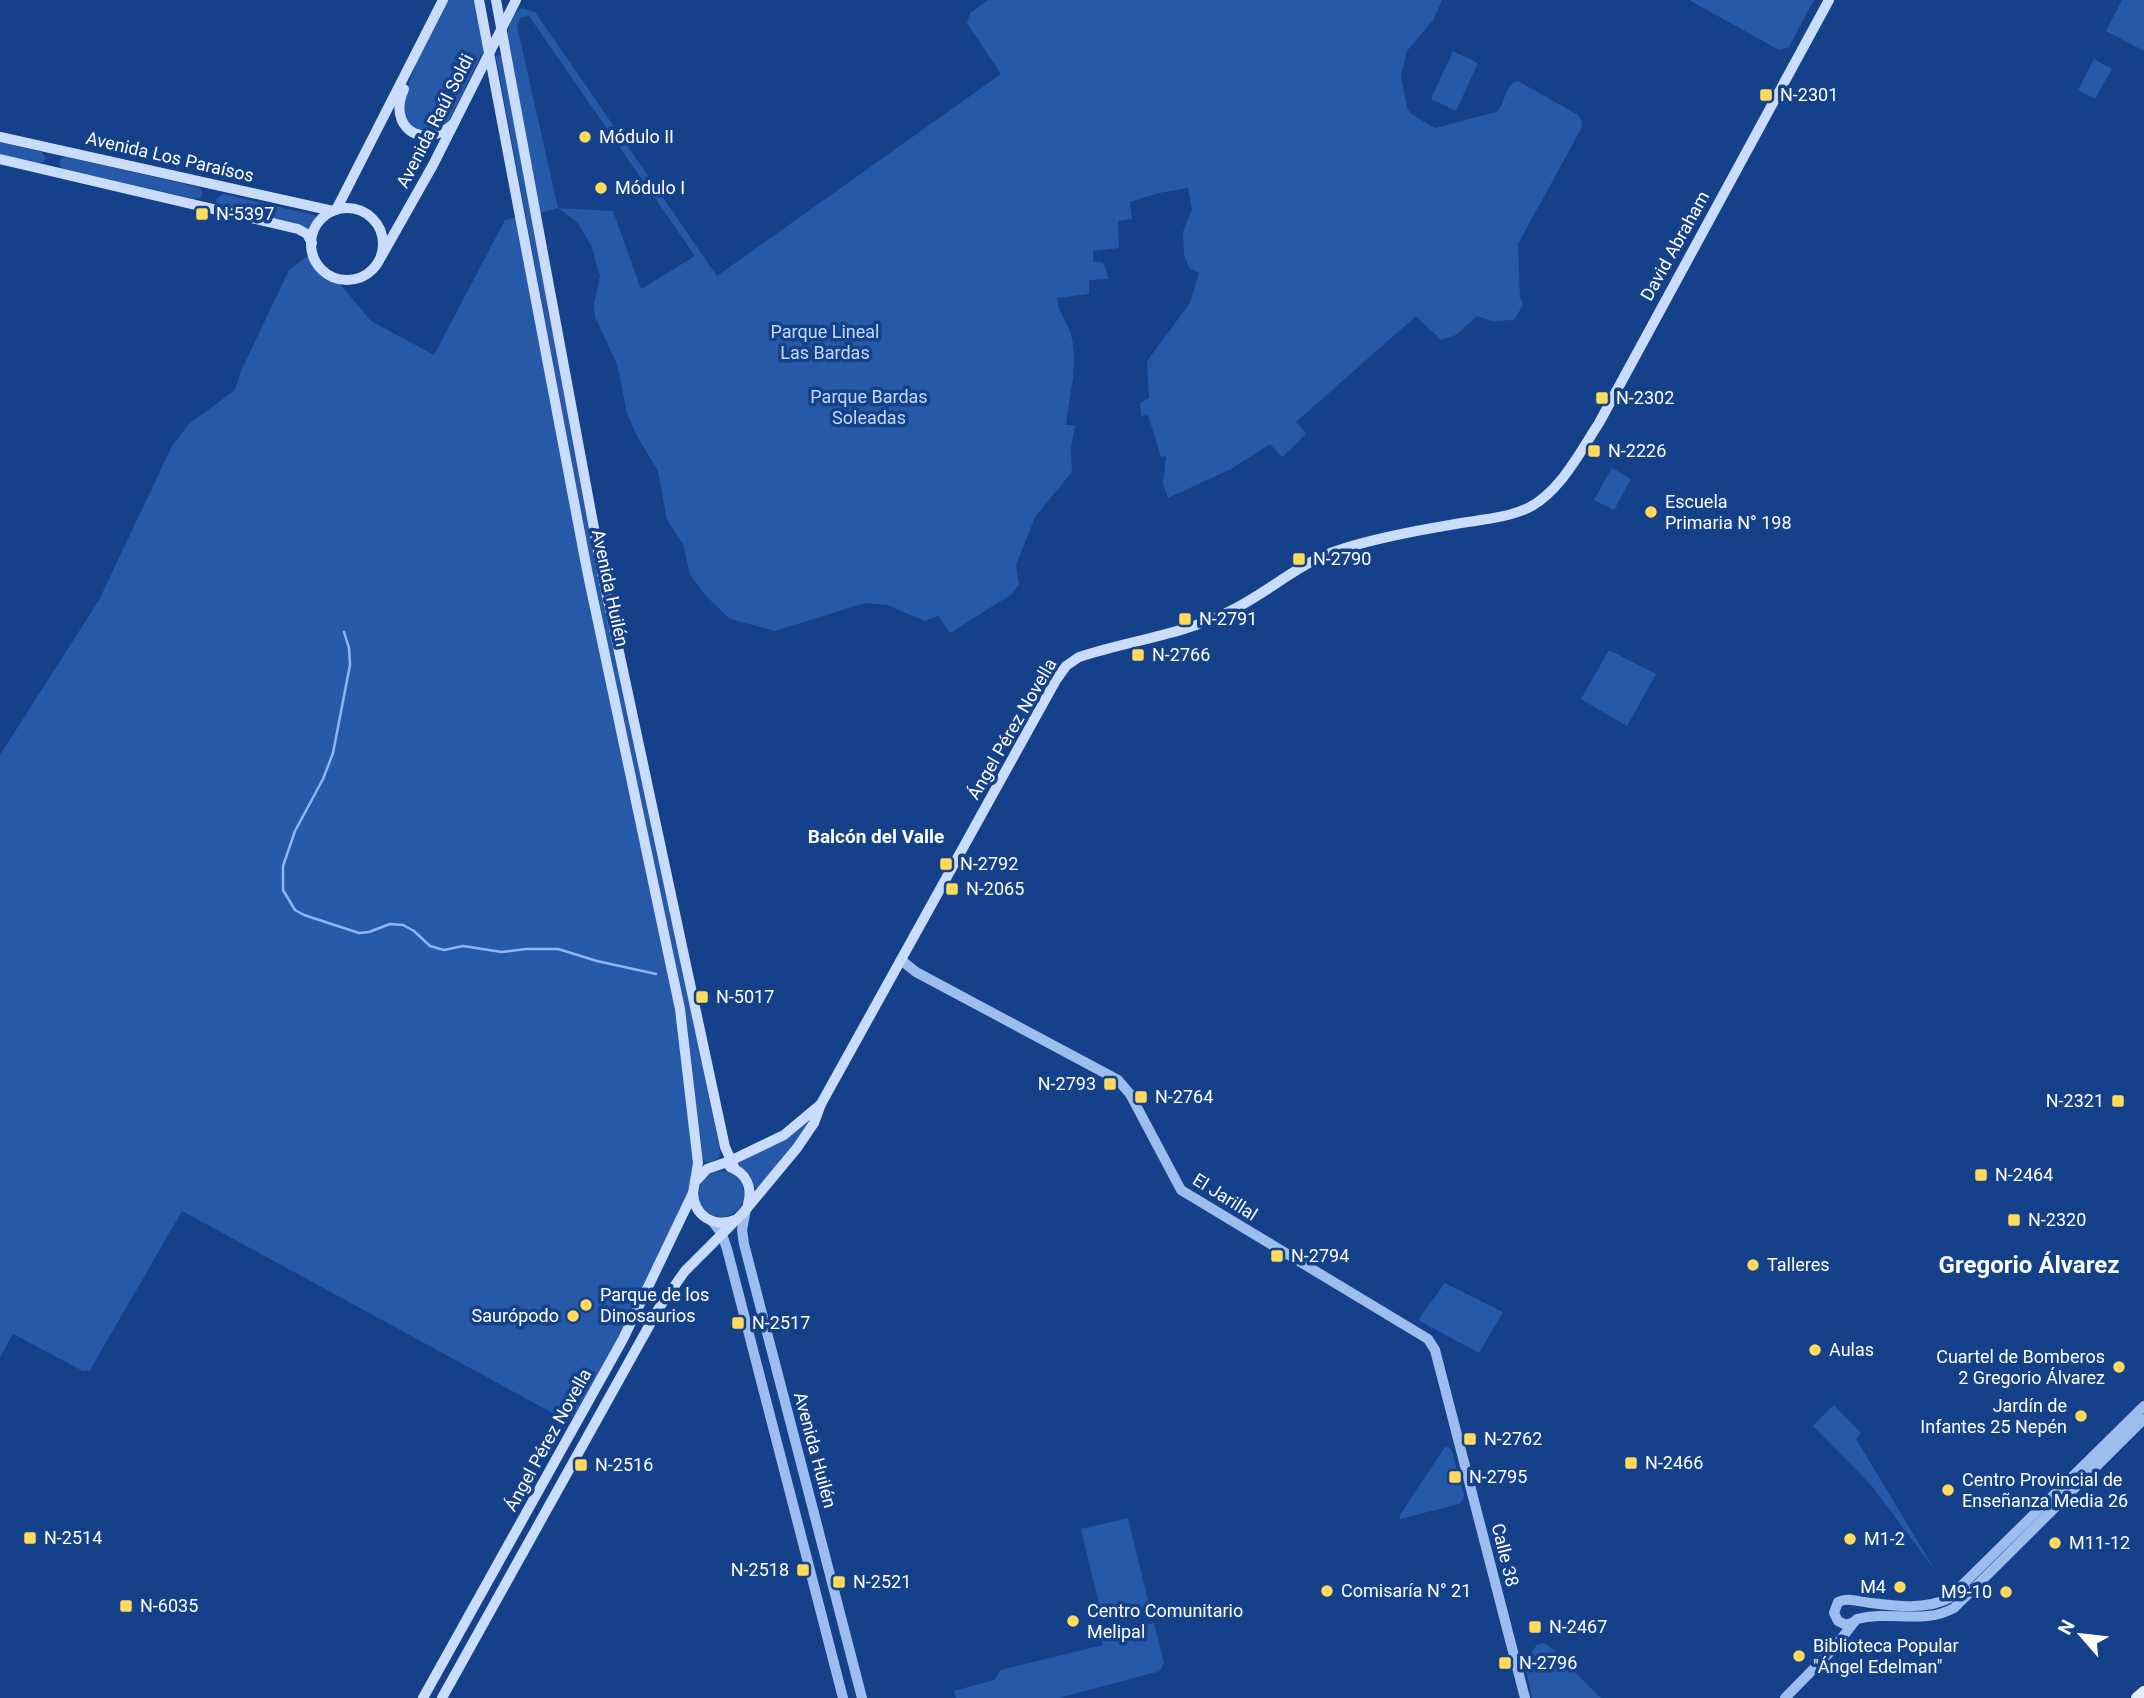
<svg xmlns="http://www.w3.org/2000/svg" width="2144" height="1698" font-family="Roboto,sans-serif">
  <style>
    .green { fill: #2759a9; fill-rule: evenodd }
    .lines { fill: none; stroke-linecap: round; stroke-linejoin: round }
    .stream { stroke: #8fb6f2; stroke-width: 2.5 }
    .tertiary { stroke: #9dbdef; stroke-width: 10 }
    .secondary { stroke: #cadcfb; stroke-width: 10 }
    .primary { stroke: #e5edff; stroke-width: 12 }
    .poi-dot { fill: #ffda5b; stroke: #15408a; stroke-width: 2.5 }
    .labels { text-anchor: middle; stroke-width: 7; stroke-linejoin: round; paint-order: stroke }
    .poi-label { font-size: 18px; fill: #fff; stroke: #15408a; text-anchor: start }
    .street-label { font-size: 18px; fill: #fff; stroke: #15408a }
    .park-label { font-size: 18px; fill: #c3d9fb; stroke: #15408a }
    .neighbourhood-label { font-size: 19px; font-weight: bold; fill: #fff; stroke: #15408a }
    .district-label { font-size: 24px; font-weight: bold; fill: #fff; stroke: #15408a }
  </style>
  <rect width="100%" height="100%" fill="#15408a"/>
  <!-- green -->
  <g class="green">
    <polygon points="449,0 475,0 484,49 447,125 423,134 404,120 405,94 416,64"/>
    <path d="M 988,0 L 1442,0 L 1433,20 L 1407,51 L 1401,76 L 1407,107 L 1411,114 L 1435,128 L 1496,112 C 1507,103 1503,85 1518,81 L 1578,115 L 1582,121 L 1581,129 L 1518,244 L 1520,297 L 1523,305 L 1514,320 L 1492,321 L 1477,316 L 1456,335 L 1441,340 L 1416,316 L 1296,422 L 1306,434 L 1282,457 L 1270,444 L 1231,469 L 1168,498 L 1163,484 L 1166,456 L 1161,457 L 1148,415 L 1141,416 L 1140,403 L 1149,398 L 1147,361 L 1190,303 L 1199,273 L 1189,268 L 1184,254 L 1183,232 L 1192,209 L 1188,188 L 1159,193 L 1130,202 L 1132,219 L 1118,221 L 1119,248 L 1093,251 L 1093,262 L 1103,262 L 1109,279 L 1089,280 L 1089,294 L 1057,298 C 1058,313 1067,321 1071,335 C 1079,363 1069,397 1066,425 L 1075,425 L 1071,448 L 1072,472 L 1035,517 L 1016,565 L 1019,584 L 1012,594 L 950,633 L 938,616 L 925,621 L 887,605 L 865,603 L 775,631 L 730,619 L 707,597 L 690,575 L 683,544 L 667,520 L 658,471 L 637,436 L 627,413 L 617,364 L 595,317 L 594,304 L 600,276 L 591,245 L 577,222 L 558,208 L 539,213 L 507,35 C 509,25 513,12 522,8 L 535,12 L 717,276 L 1001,74 L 967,23 L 970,13 ZM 529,16 L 695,256 L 641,289 L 613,211 L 558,208 L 517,26 L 521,17 Z"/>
    <polygon points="1689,0 1814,0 1789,47 1779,50"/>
    <polygon points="2122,0 2144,0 2144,51 2106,31"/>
    <polygon points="1453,51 1478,63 1456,111 1431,99"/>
    <polygon points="498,54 502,56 720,1152 719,1158 709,1163 703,1160 687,1023 591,565 496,57"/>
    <polygon points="2094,59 2112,69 2095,99 2078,90"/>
    <polygon points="0,142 41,152 46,158 44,161 39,163 0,154"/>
    <polygon points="67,157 197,187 201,189 202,194 200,198 195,199 64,169 59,165 61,158"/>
    <polygon points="223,194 314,215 317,217 309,230 218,205 216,199"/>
    <polygon points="516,217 676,1012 694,1153 690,1188 611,1352 574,1416 567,1419 560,1417 182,1211 90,1370 83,1371 13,1334 0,1357 0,755 99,600 172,446 189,424 235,390 241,371 289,270 313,252 371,321 434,355 505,220"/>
    <polygon points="1612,468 1631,479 1614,510 1594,500"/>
    <polygon points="1609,650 1656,674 1627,726 1581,699"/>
    <polygon points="811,1117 808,1127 758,1188 755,1188 750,1176 739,1165 739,1161"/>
    <circle cx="721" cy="1194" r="23"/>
    <polygon points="1445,1283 1503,1312 1479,1353 1418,1320"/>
    <polygon points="1834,1405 1861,1433 1856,1439 1935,1570 1871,1485 1813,1426"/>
    <polygon points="1445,1447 1450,1448 1452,1452 1464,1495 1463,1500 1459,1504 1400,1519 1400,1515"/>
    <polygon points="1128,1518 1150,1609 1103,1621 1081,1529"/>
    <polygon points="1154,1623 1164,1663 1160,1671 1059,1698 956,1698 954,1691 994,1680 1001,1670 1103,1645 1101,1636"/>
    <polygon points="1543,1643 1549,1646 1601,1698 1532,1698 1524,1661 1537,1645"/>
  </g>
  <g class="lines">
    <!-- stream -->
    <polyline class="stream" points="344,632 349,648 350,665 333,753 323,779 295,831 283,866 283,890 295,910 304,915 359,933 369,932 390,924 403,925 414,931 430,946 444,950 463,946 502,952 526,949 558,949 597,961 656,974"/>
    <!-- tertiary -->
    <g class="tertiary">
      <polyline points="901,960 916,972 1118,1080 1130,1094 1181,1190 1428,1339 1435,1350 1525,1698"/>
      <polyline points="746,1209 742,1230 744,1244 862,1698"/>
      <polyline points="713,1222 722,1234 727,1249 843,1698"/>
      <path d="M 1857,1619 C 1890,1610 1924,1625 1954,1608 L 2144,1419"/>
      <path d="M 1854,1622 L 1846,1625 L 1838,1621 L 1834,1613 L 1838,1602 C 1848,1597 1859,1602 1871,1603 C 1895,1606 1927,1610 1949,1598 L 2144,1406"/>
      <polyline points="1785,1698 1834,1648 1855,1621"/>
    </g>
    <!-- secondary -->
    <g class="secondary">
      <polyline points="496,0 603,577 725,1147 735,1169"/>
      <path d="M 404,89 C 387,126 421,151 452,125"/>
      <polyline points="0,137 333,211"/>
      <polyline points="0,159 298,229 307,234 312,243"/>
      <circle cx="347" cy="244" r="36"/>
      <polyline points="336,210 443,0"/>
      <polyline points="381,257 433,165 516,0"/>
      <path d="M 730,1167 C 746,1173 753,1187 748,1204"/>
      <polyline points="697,1180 707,1169 730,1161 784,1135 821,1104"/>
      <path d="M 693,1193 C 694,1216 714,1228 735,1220"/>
      <polyline points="423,1698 623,1339 693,1193 698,1163 680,1009 587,570 479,0"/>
      <path d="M 442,1698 L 659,1308 L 685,1271 L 743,1213 L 797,1148 L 814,1123 L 821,1104 L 1056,680 L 1066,666 L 1079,657 C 1128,641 1180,635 1226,613 C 1266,595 1300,561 1342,549 C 1377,538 1414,531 1450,525 C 1475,520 1505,519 1528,508 C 1560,492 1580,452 1599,423 L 1829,0"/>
    </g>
    <!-- primary -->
    <polyline class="primary" points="2137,1698 2144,1692"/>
  </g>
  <!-- markers -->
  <g class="poi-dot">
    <rect x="1759" y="88" width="14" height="14" rx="3.5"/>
    <circle cx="585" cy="137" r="7"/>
    <circle cx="601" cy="188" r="7"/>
    <rect x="195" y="207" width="14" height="14" rx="3.5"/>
    <rect x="1595" y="391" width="14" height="14" rx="3.5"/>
    <rect x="1587" y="444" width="14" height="14" rx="3.5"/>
    <circle cx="1651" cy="512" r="7"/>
    <rect x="1292" y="552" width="14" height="14" rx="3.5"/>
    <rect x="1178" y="612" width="14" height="14" rx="3.5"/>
    <rect x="1131" y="648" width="14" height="14" rx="3.5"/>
    <rect x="939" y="857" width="14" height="14" rx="3.5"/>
    <rect x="945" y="882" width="14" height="14" rx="3.5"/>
    <rect x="695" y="990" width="14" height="14" rx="3.5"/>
    <rect x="1103" y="1077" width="14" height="14" rx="3.5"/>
    <rect x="1134" y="1090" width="14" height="14" rx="3.5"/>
    <rect x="2111" y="1094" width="14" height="14" rx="3.5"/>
    <rect x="1974" y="1168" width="14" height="14" rx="3.5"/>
    <rect x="2007" y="1213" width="14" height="14" rx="3.5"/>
    <rect x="1270" y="1249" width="14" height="14" rx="3.5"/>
    <circle cx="1753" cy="1265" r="7"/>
    <circle cx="586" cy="1305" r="7"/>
    <circle cx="573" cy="1316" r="7"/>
    <rect x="731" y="1316" width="14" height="14" rx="3.5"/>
    <circle cx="1815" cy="1350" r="7"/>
    <circle cx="2119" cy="1367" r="7"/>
    <circle cx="2081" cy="1416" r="7"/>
    <rect x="1463" y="1432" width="14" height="14" rx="3.5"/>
    <rect x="1624" y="1456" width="14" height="14" rx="3.5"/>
    <rect x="574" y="1458" width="14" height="14" rx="3.5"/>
    <rect x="1448" y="1470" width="14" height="14" rx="3.5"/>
    <circle cx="1948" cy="1490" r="7"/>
    <rect x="23" y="1531" width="14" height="14" rx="3.5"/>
    <circle cx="1850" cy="1539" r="7"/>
    <circle cx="2055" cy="1543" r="7"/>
    <rect x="796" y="1563" width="14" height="14" rx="3.5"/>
    <rect x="832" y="1575" width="14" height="14" rx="3.5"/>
    <circle cx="1900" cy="1587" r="7"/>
    <circle cx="1327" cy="1591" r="7"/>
    <circle cx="2006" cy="1592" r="7"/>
    <rect x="119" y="1599" width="14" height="14" rx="3.5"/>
    <circle cx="1073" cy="1621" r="7"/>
    <rect x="1528" y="1620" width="14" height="14" rx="3.5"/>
    <circle cx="1799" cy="1656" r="7"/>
    <rect x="1498" y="1656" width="14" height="14" rx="3.5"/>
  </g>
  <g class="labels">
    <!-- poi labels -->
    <g class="poi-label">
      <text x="1780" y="101">N-2301</text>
      <text x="599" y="143">Módulo II</text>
      <text x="615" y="194">Módulo I</text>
      <text x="216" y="220">N-5397</text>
      <text x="1616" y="404">N-2302</text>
      <text x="1608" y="457">N-2226</text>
      <text x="1665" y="508">Escuela<tspan x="1665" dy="21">Primaria N° 198</tspan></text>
      <text x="1313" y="565">N-2790</text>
      <text x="1199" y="625">N-2791</text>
      <text x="1152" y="661">N-2766</text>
      <text x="960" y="870">N-2792</text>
      <text x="966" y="895">N-2065</text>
      <text x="716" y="1003">N-5017</text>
      <text x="1096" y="1090" text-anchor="end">N-2793</text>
      <text x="1155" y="1103">N-2764</text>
      <text x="2104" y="1107" text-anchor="end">N-2321</text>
      <text x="1995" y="1181">N-2464</text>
      <text x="2028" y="1226">N-2320</text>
      <text x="1291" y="1262">N-2794</text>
      <text x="1767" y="1271">Talleres</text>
      <text x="600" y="1301">Parque de los<tspan x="600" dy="21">Dinosaurios</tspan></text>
      <text x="559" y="1322" text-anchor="end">Saurópodo</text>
      <text x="752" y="1329">N-2517</text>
      <text x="1829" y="1356">Aulas</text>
      <text x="2105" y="1363" text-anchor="end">Cuartel de Bomberos<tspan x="2105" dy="21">2 Gregorio Álvarez</tspan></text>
      <text x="2067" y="1412" text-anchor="end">Jardín de<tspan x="2067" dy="21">Infantes 25 Nepén</tspan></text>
      <text x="1484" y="1445">N-2762</text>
      <text x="1645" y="1469">N-2466</text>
      <text x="595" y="1471">N-2516</text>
      <text x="1469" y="1483">N-2795</text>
      <text x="1962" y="1486">Centro Provincial de<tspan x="1962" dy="21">Enseñanza Media 26</tspan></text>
      <text x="44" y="1544">N-2514</text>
      <text x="1864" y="1545">M1-2</text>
      <text x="2069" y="1549">M11-12</text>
      <text x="789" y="1576" text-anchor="end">N-2518</text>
      <text x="853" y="1588">N-2521</text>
      <text x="1886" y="1593" text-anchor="end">M4</text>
      <text x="1341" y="1597">Comisaría N° 21</text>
      <text x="1992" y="1598" text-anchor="end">M9-10</text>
      <text x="140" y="1612">N-6035</text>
      <text x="1087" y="1617">Centro Comunitario<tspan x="1087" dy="21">Melipal</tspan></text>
      <text x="1549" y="1633">N-2467</text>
      <text x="1813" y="1652">Biblioteca Popular<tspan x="1813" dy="21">"Ángel Edelman"</tspan></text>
      <text x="1519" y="1669">N-2796</text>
    </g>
    <!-- street labels -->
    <g class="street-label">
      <text transform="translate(435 121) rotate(-63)" y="6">Avenida Raúl Soldi</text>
      <text transform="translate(170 157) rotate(13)" y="6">Avenida Los Paraísos</text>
      <text transform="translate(1675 246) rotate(-61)" y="6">David Abraham</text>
      <text transform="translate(610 588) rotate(78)" y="6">Avenida Huilén</text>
      <text transform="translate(1012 729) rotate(-60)" y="6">Ángel Pérez Novella</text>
      <text transform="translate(1225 1197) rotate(32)" y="6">El Jarillal</text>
      <text transform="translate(548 1440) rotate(-61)" y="6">Ángel Pérez Novella</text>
      <text transform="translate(815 1450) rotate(75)" y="6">Avenida Huilén</text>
      <text transform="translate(1505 1555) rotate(76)" y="6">Calle 38</text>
    </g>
    <!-- park labels -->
    <g class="park-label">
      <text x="825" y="338">Parque Lineal<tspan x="825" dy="21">Las Bardas</tspan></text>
      <text x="869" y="403">Parque Bardas<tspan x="869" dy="21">Soleadas</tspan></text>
    </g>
    <!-- neighbourhood labels -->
    <g class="neighbourhood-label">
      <text x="876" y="843">Balcón del Valle</text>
    </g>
    <!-- district labels -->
    <g class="district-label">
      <text x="2029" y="1273">Gregorio Álvarez</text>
    </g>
  </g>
  <!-- north arrow -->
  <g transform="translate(2081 1635) rotate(298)" stroke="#15408a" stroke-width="5" paint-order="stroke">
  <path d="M0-5L12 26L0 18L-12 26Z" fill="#ffffff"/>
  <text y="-10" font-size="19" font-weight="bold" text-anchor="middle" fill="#ffffff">N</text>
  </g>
</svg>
